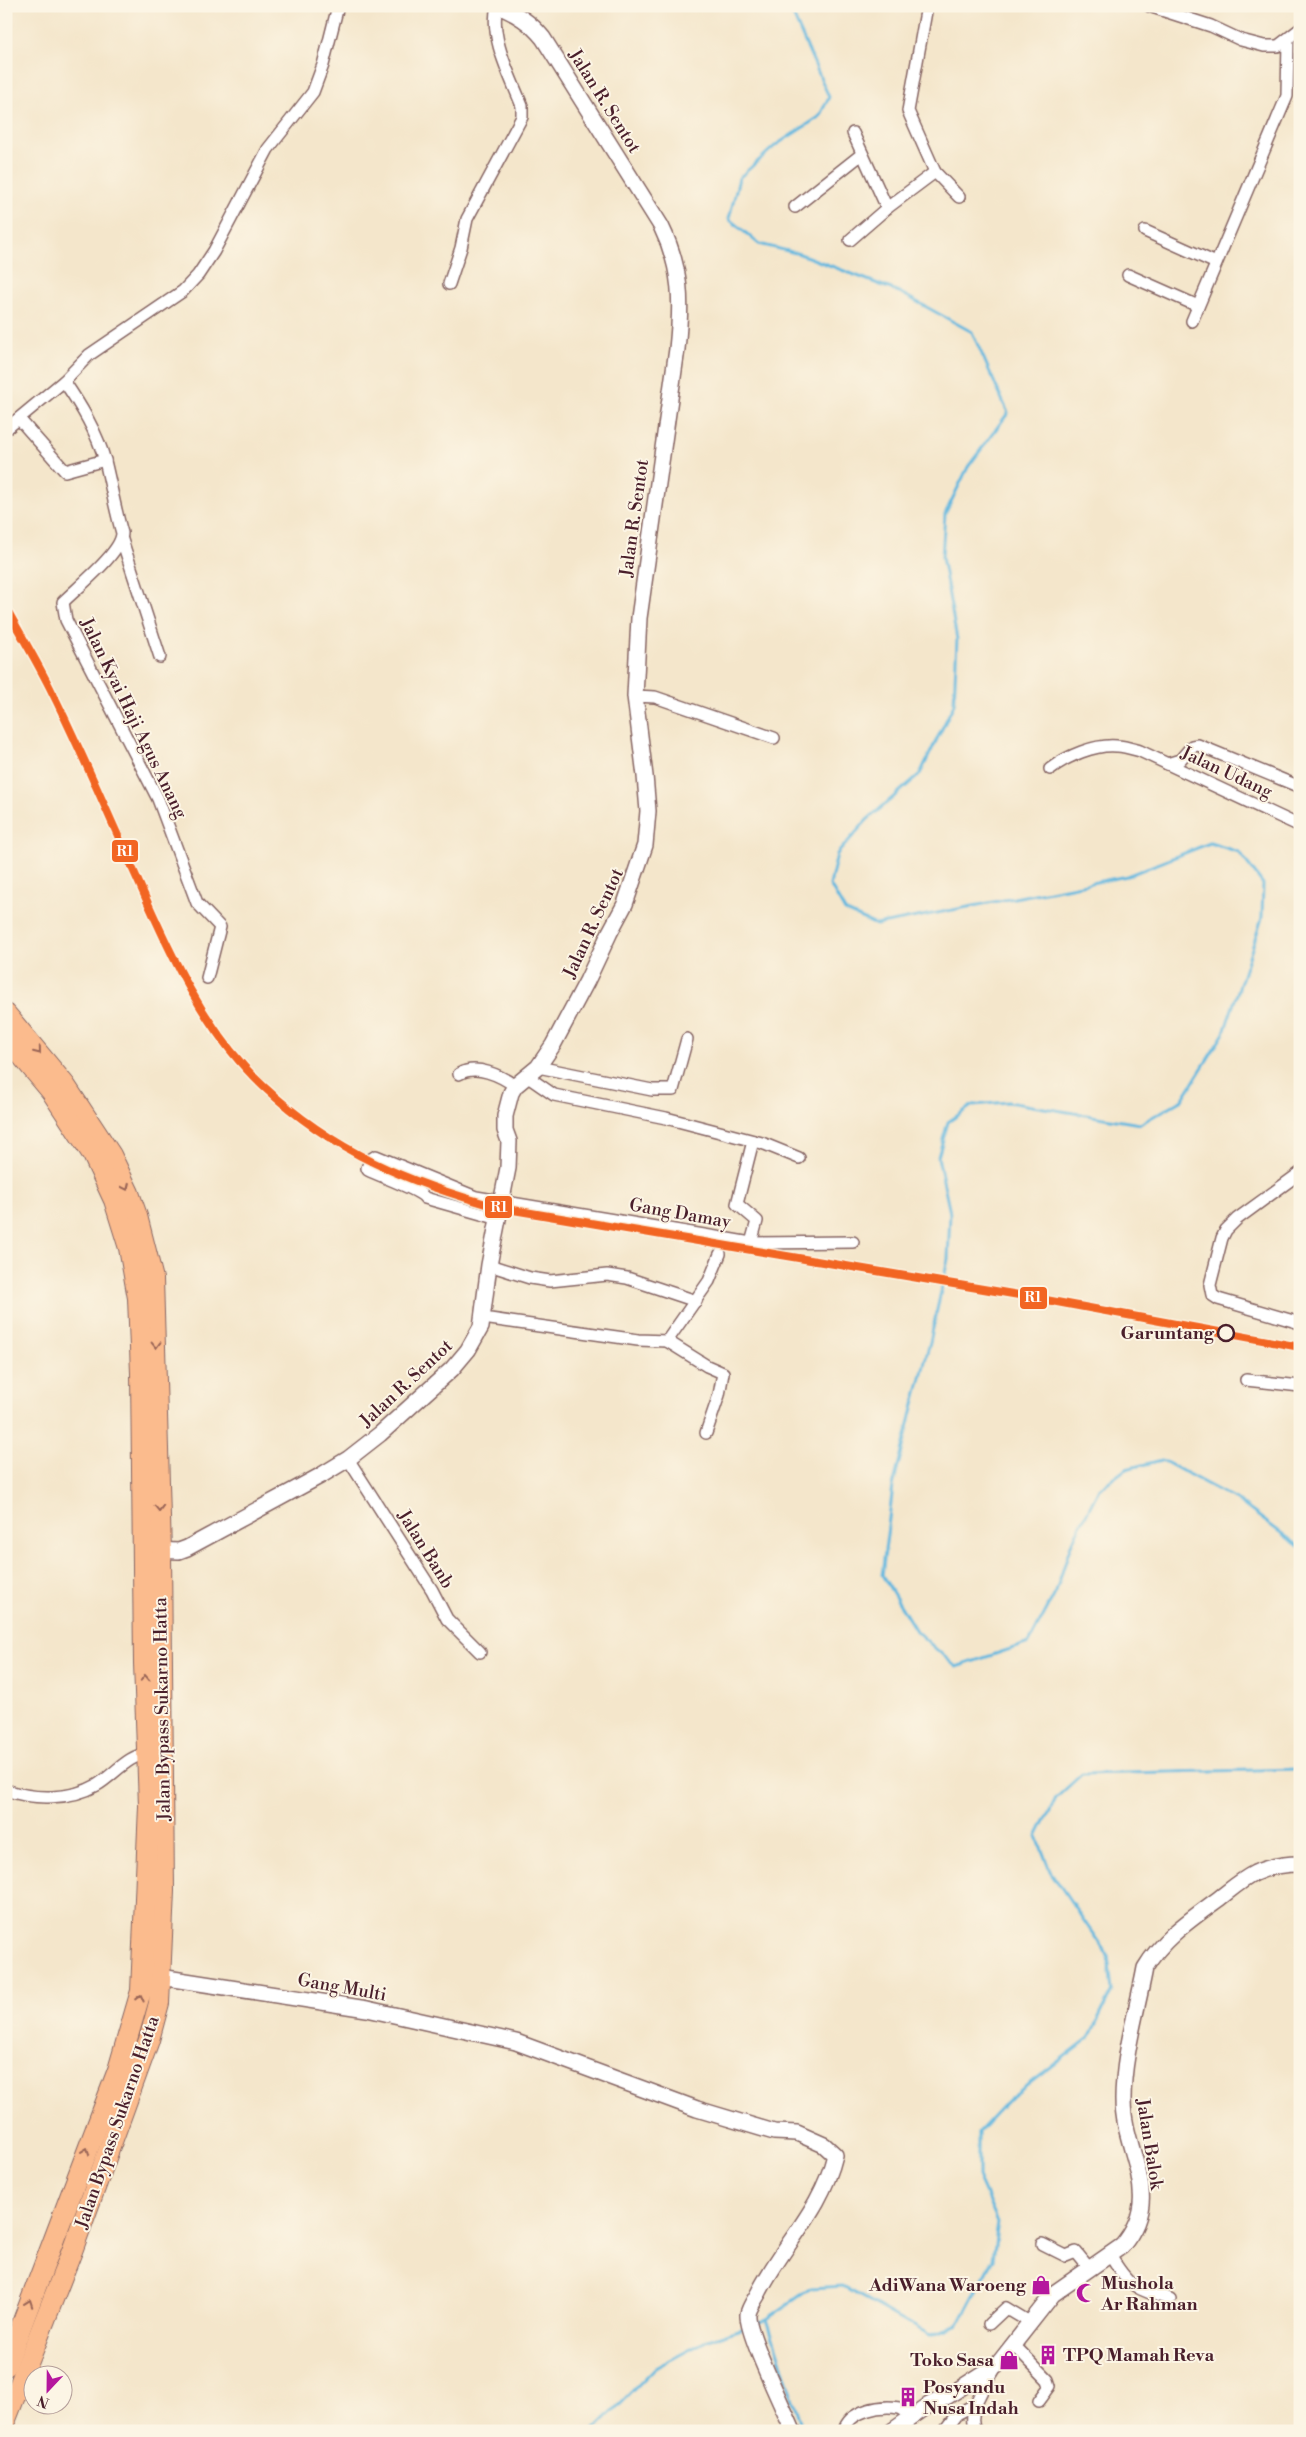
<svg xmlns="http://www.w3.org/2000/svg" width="1306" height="2437" font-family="'Libre Bodoni',serif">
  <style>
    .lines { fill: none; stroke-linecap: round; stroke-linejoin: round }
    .stream { stroke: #63b8df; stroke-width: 3 }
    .minor-casing { stroke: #866563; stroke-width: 14 }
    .tertiary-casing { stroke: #866563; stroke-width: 18 }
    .trunk-casing { stroke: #866563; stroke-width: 22 }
    .minor { stroke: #fff; stroke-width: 11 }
    .tertiary { stroke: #fff; stroke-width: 15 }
    .trunk { stroke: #fbbb8d; stroke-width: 20 }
    .rail-1-casing { stroke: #fcf5e5; stroke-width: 11 }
    .rail-1 { stroke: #f26522; stroke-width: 8 }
    .oneway { stroke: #9a6557 }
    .stop-dot { fill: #fcf5e5; stroke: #4a1f2b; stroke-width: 2.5 }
    .labels { text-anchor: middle; stroke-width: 4; stroke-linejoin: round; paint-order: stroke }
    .street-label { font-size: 18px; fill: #4a1f2b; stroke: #fcf5e5 }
    .stop-label { font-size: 18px; font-weight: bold; fill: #4a1f2b; stroke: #fcf5e5; text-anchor: end }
    .poi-label { font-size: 18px; font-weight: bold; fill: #4a1f2b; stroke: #fcf5e5; text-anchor: start }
    .line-badge { stroke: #fcf5e5; stroke-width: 2 }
    .badge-label { font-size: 14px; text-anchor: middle; font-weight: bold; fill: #fff }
  </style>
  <rect width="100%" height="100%" fill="#fcf5e5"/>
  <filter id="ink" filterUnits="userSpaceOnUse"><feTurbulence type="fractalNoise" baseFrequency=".02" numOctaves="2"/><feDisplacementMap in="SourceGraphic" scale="10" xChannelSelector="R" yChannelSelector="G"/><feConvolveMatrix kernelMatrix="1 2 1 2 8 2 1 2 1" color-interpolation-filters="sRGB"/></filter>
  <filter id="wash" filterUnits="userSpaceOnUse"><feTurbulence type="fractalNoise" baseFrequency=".0096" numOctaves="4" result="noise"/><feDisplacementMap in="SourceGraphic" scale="20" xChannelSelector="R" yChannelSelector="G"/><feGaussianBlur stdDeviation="1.12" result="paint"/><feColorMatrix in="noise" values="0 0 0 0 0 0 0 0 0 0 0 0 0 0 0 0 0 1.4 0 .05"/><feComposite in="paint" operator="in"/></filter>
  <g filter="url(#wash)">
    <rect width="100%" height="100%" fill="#f4e6cb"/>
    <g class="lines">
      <!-- stream -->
      <g class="stream">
        <polyline points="789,6 829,97 819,117 776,145 739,178 729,219 759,244 800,254 899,292 972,332 1008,413 968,467 945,514 942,557 957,639 954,704 920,774 867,820 837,854 830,885 845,911 876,925 1127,876 1210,843 1239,852 1263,884 1262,918 1224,1033 1182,1100 1140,1124 1008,1102 973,1105 948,1122 938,1157 950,1213 948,1259 930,1342 893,1486 882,1575 916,1631 956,1667 1029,1643 1056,1592 1071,1544 1099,1489 1126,1469 1162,1460 1238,1501 1300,1547"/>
        <polyline points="767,2319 803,2431"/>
        <polyline points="753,2325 767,2319 811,2288 843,2286 930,2335 959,2324 993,2259 998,2222 978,2177 978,2132 1009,2099 1089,2038 1112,1990 1108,1956 1050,1871 1037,1837 1056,1798 1082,1774 1300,1769"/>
        <polyline points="593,2431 655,2368 708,2340 745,2328"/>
      </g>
    </g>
  </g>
  <g filter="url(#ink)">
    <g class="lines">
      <defs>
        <g id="minor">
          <polyline points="927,6 908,111 935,172 959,197"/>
          <polyline points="1149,6 1211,26 1241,40 1264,46 1278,46 1300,29"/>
          <polyline points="853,133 887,208"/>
          <polyline points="795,207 862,154"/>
          <polyline points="1145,231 1216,263"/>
          <polyline points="850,240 887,208 935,172"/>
          <polyline points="1128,275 1198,306"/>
          <path d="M 449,284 L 461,248 L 467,219 L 522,117 L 522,106 C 511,77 489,38 497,6"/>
          <polyline points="1192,321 1287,96 1288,40"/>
          <path d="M 64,381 C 81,406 97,432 105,461 C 111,485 115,509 122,533 C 122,552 78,587 63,602 L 66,620 L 158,799 L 197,903 L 220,927 L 207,978"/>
          <polyline points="20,420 65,471 105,460"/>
          <polyline points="6,429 64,381 89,355 183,291 198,275 214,251 268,149 313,92 323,65 338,6"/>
          <polyline points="122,540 160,657"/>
          <polyline points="635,696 655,697 774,738"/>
          <polyline points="1167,764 1180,760 1192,746 1198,745 1300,787"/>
          <path d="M 1050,769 C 1067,756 1095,744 1117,746 C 1124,746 1133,749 1140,751 L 1300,826"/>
          <polyline points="538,1067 652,1090 673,1090 687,1039"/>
          <path d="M 459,1074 C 476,1064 500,1075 515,1086"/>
          <polyline points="528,1077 554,1095 666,1118 762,1143 799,1158"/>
          <polyline points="1300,1173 1237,1219 1226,1230 1222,1238 1210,1285 1212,1295 1218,1299 1300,1323"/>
          <path d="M 499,1219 L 425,1198 C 420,1190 380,1176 368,1170 L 367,1168 L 371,1159 L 376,1156 L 476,1197 L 716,1237 L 751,1243 L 853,1242"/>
          <polyline points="751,1243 757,1221 737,1204 753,1141"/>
          <polyline points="489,1265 530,1278 550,1281 607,1275 627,1278 696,1301"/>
          <polyline points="483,1318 638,1340 667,1341 709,1281 720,1254"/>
          <polyline points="667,1341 707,1366 723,1373 719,1395 706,1433"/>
          <polyline points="1246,1380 1300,1386"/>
          <polyline points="348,1459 432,1590 447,1619 480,1652"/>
          <path d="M 6,1790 C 34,1800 71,1800 97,1785 C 114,1775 128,1755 149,1753"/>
          <polyline points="1042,2244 1066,2256 1076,2252 1089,2268"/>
          <path d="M 1110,2255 C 1128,2286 1135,2289 1170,2299"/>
          <polyline points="989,2324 1006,2308 1031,2323"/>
          <polyline points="1014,2345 1048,2380 1050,2386 1039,2401"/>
          <path d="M 844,2431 C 849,2410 881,2405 899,2408 C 904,2410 908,2413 913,2416"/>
          <polyline points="944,2431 957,2414 976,2404"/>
          <path d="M 976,2431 C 964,2412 988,2382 997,2365"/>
        </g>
        <g id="tertiary">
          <path d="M 151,1550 L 179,1551 L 187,1548 L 320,1476 L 348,1459 L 380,1434 L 452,1369 L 468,1350 L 481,1327 L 489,1265 L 508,1168 L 509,1141 L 505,1130 L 505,1116 L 511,1093 L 515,1086 L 538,1067 L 553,1045 L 587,981 L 610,932 L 625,904 L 645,845 L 648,811 L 645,776 L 635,696 L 639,618 L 677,349 C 682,303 682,269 661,226 L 543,38 C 530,22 517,14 498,6"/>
          <path d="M 160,1977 L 367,2009 L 516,2042 L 697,2109 L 774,2132 L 797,2133 L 824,2145 L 835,2155 C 822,2209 785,2242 760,2290 C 757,2297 749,2307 748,2314 C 746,2332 784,2409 793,2431"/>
          <path d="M 892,2431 L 929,2405 L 948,2396 L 998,2364 L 1053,2294 L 1122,2246 C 1165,2196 1123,2153 1123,2100 C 1123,2056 1137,2011 1145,1968 C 1163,1938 1190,1920 1217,1900 C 1229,1891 1241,1880 1255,1873 C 1270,1866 1284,1864 1300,1864"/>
        </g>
        <g id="trunk">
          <polyline points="6,1014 65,1085 111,1155 129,1193 137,1216 153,1279 161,1551 164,1891 159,2003 149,2040 72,2251 6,2419"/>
          <polyline points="6,1037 51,1091 93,1155 114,1200 129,1248 138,1298 141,1373 144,1663 149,1806 141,1991 118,2070 6,2366"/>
        </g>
      </defs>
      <!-- minor casing -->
      <use href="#minor" class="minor-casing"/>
      <!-- tertiary casing -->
      <use href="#tertiary" class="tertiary-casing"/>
      <!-- trunk casing -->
      <use href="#trunk" class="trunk-casing"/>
      <!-- minor -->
      <use href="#minor" class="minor"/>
      <!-- tertiary -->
      <use href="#tertiary" class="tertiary"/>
      <!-- trunk -->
      <use href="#trunk" class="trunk"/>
      <defs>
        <path id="rail-1" d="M 6,608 C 22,637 39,665 53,694 C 78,744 100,796 123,847 C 161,931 195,1022 263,1086 C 335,1153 408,1183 501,1208 L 1019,1295 L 1300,1347"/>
      </defs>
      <!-- rail-1 casing -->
      <use href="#rail-1" class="rail-1-casing"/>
      <!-- rail-1 -->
      <use href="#rail-1" class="rail-1"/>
    </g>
    <!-- one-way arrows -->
    <defs><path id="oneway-chevron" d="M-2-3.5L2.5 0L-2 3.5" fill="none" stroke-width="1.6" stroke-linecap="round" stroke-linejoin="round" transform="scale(1.25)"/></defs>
    <g class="oneway">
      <use href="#oneway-chevron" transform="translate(38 1051) rotate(51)"/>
      <use href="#oneway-chevron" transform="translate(126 1187) rotate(65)"/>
      <use href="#oneway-chevron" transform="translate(156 1345) rotate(89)"/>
      <use href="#oneway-chevron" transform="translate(159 1508) rotate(88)"/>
      <use href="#oneway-chevron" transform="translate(145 1678) rotate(-93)"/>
      <use href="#oneway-chevron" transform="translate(140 1998) rotate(-76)"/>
      <use href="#oneway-chevron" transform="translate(86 2151) rotate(-70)"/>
      <use href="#oneway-chevron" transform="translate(29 2303) rotate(-70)"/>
    </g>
  </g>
  <!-- icons -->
  <defs>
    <symbol id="shop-bare" viewBox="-9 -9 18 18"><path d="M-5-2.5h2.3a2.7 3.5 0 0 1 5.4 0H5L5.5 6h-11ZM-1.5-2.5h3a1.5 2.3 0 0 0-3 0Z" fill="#b5179e" stroke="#fcf5e5" stroke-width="2.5" paint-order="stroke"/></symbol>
    <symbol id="mosque-bare" viewBox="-9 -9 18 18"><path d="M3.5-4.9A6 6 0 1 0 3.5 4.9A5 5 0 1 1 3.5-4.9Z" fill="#b5179e" stroke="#fcf5e5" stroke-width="2.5" paint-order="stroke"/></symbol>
    <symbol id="building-bare" viewBox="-9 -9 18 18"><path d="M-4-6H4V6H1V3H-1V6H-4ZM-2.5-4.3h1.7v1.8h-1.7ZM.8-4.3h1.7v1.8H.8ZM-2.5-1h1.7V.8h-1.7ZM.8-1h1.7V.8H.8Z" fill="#b5179e" stroke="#fcf5e5" stroke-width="2.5" paint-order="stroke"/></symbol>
  </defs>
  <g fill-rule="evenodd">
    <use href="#shop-bare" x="1027" y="2271" width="28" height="28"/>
    <use href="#mosque-bare" x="1072" y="2279" width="28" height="28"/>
    <use href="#building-bare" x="1034" y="2341" width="28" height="28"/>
    <use href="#shop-bare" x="995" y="2346" width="28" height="28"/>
    <use href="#building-bare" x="894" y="2383" width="28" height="28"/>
  </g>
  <!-- markers -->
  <circle class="stop-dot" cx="1226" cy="1333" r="8"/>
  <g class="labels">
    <!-- street labels -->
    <g class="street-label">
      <text transform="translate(605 101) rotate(58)" y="6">Jalan R. Sentot</text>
      <text transform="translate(634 518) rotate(-82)" y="6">Jalan R. Sentot</text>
      <text transform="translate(134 718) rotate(64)" y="6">Jalan Kyai Haji Agus Anang</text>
      <text transform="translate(1227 772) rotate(25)" y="6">Jalan Udang</text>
      <text transform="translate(593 923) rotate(-65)" y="6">Jalan R. Sentot</text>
      <text transform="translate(680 1213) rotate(10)" y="6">Gang Damay</text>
      <text transform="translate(406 1383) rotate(-43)" y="6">Jalan R. Sentot</text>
      <text transform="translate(426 1549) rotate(58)" y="6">Jalan Banb</text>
      <text transform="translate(162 1709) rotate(-91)" y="6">Jalan Bypass Sukarno Hatta</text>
      <text transform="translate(342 1987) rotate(10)" y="6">Gang Multi</text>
      <text transform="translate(117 2122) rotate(-71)" y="6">Jalan Bypass Sukarno Hatta</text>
      <text transform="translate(1150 2144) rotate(81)" y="6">Jalan Balok</text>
    </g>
    <!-- stop labels -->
    <g class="stop-label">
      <text x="1214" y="1339">Garuntang</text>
    </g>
    <!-- poi labels -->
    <g class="poi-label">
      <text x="1101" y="2289">Mushola<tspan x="1101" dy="21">Ar Rahman</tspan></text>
      <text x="1026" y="2291" text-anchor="end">AdiWana Waroeng</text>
      <text x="1063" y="2361">TPQ Mamah Reva</text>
      <text x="994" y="2366" text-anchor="end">Toko Sasa</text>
      <text x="923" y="2393">Posyandu<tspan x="923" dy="21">Nusa Indah</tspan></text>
    </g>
  </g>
  <g class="line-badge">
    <rect x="111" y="839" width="28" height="24" rx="5" fill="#f26522"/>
    <rect x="484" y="1195" width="29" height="24" rx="5" fill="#f26522"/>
    <rect x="1019" y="1286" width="29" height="24" rx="5" fill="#f26522"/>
  </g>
  <g class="badge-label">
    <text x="125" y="856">R1</text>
    <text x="499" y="1212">R1</text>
    <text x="1033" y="1302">R1</text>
  </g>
  <!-- margin -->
  <rect width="1306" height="2437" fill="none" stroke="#fcf5e5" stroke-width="25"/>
  <!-- north arrow -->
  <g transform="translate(48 2390) rotate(202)"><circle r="24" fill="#fcf5e5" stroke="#b59f9b"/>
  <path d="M0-4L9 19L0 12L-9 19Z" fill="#b5179e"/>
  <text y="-8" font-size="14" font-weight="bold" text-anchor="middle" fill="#4a1f2b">N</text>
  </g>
</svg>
